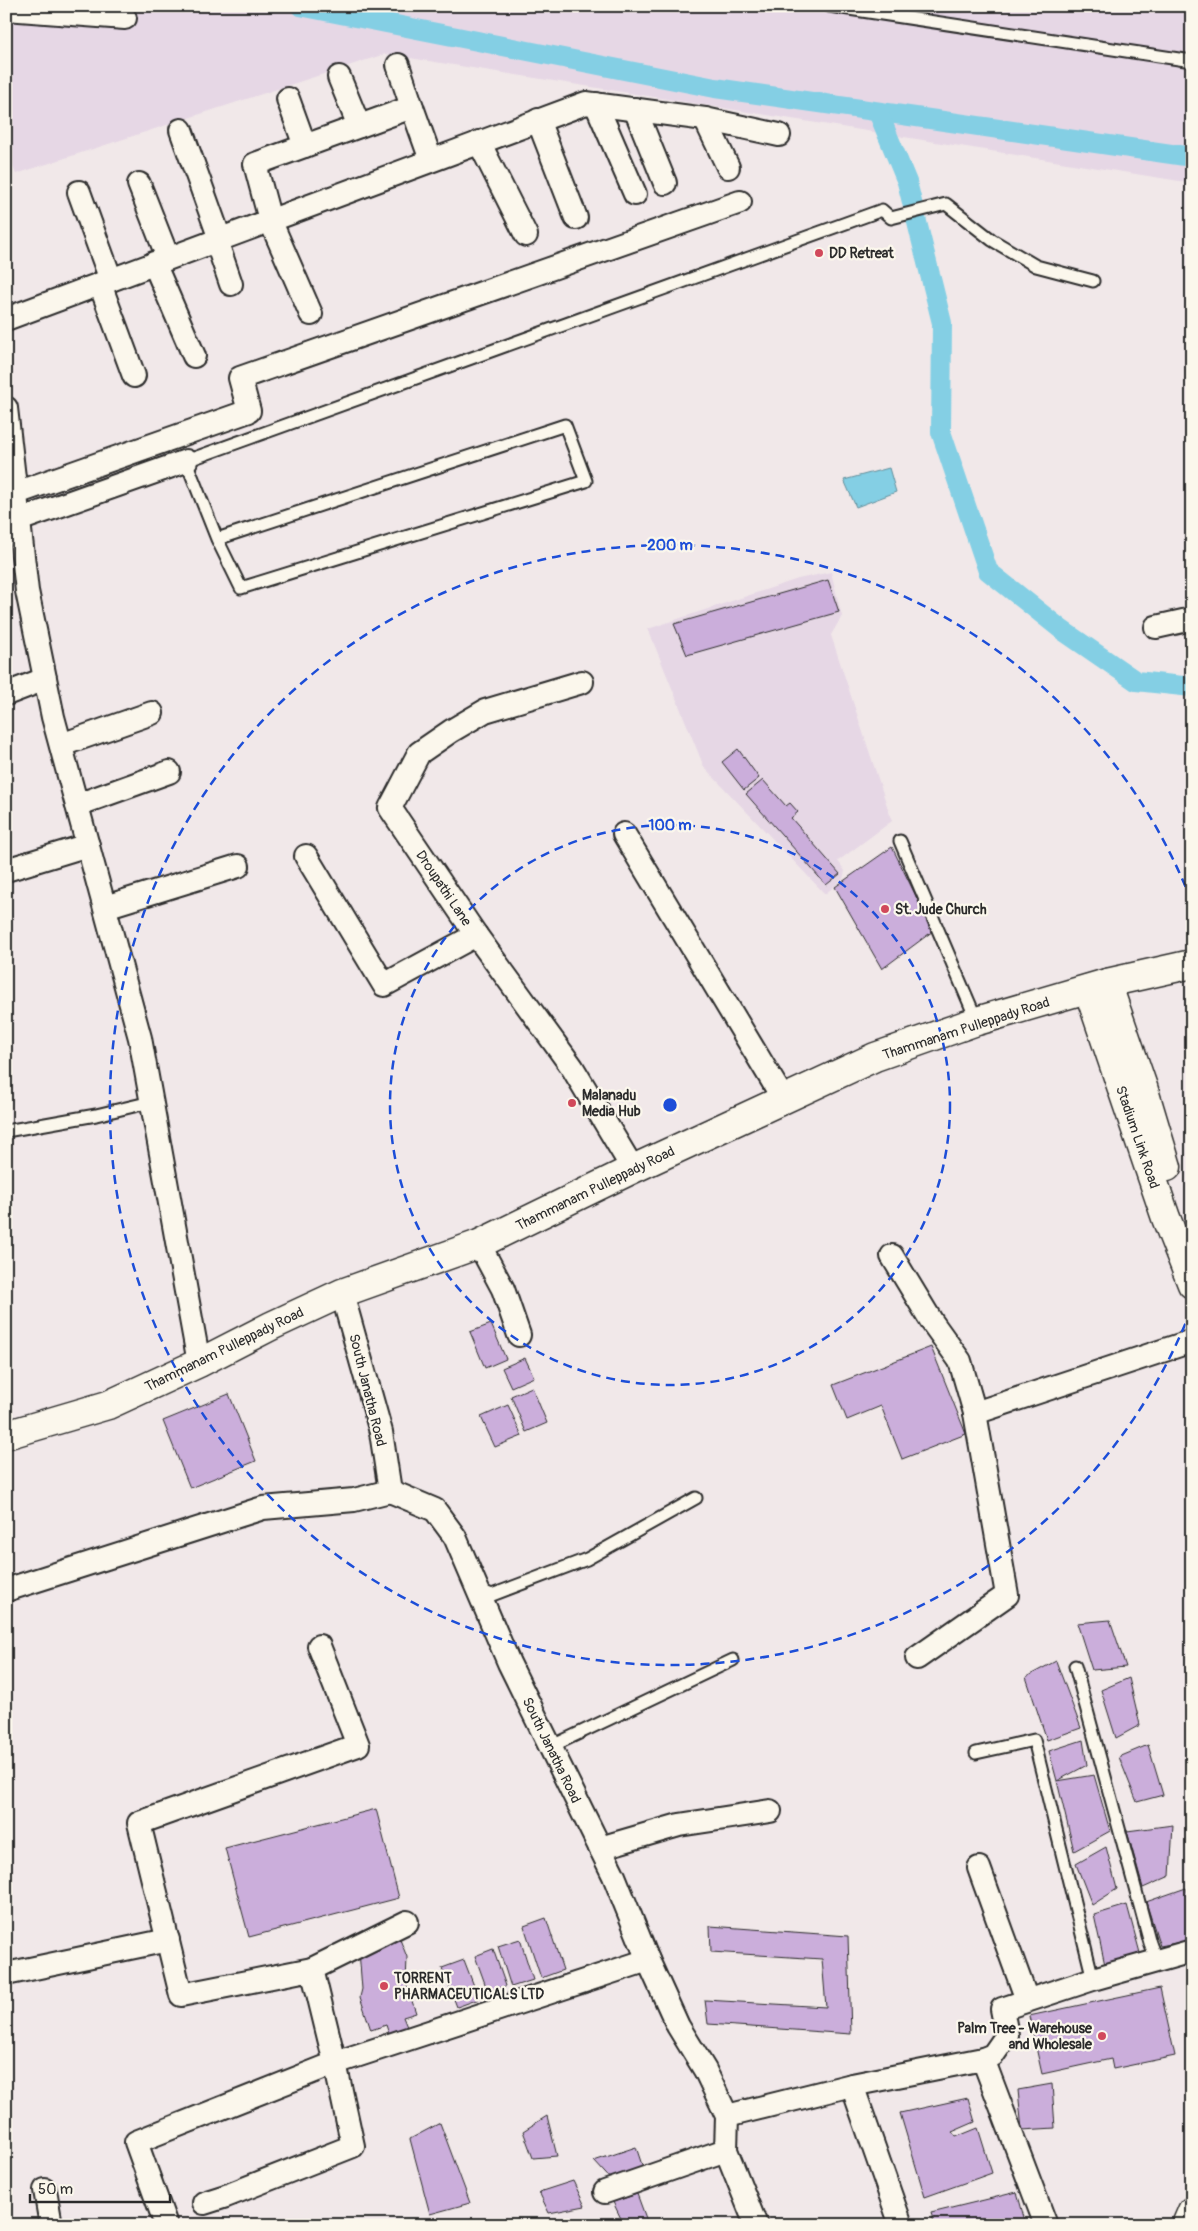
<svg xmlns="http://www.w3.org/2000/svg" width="1198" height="2231" font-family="Pangolin,sans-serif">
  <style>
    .built { fill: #e6d7e5 }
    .water { fill: #84cfe4; stroke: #608d9a }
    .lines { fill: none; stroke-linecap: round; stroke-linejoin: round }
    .canal { stroke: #84cfe4; stroke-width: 20 }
    .building { fill: #cbaedb; stroke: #2b2b2b }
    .lane-casing { stroke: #2b2b2b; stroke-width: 15 }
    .street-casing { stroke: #2b2b2b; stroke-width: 26 }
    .secondary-casing { stroke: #2b2b2b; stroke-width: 31 }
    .lane { stroke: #fbf7ec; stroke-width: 11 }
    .street { stroke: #fbf7ec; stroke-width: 22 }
    .secondary { stroke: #fbf7ec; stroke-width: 28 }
    .ring { fill: none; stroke: #1d4ed8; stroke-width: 2.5; stroke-dasharray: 9 6 }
    .poi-dot { fill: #d1495b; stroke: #fbf7ec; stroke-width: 2 }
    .labels { text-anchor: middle; stroke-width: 4.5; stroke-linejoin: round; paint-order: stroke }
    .poi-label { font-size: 14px; font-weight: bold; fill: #2b2b2b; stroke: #fbf7ec; text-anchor: start }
    .street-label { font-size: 14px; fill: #2b2b2b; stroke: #fbf7ec }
    .centre { fill: #1d4ed8; stroke: #fbf7ec; stroke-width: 2.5 }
    .ring-label { font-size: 15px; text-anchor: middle; font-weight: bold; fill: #1d4ed8; stroke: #fbf7ec; stroke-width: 4.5; stroke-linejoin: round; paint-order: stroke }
  </style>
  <rect width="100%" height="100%" fill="#f1e8e9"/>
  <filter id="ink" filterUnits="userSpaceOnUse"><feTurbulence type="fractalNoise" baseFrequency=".02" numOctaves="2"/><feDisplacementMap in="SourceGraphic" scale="10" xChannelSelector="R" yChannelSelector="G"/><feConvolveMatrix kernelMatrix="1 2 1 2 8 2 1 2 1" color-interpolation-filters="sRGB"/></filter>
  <g filter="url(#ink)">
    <!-- built -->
    <g class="built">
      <polygon points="6,6 1192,6 1192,183 385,54 16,174 6,151"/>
      <polygon points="831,572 842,616 831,635 892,821 838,861 845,871 843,879 825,894 704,767 648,629 798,579"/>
    </g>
    <!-- water -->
    <polygon class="water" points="889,468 896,492 856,507 844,480"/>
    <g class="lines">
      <!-- canal -->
      <g class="canal">
        <polyline points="300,6 715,88 1192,157"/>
        <polyline points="878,112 907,182 942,323 941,432 988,571 1062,630 1136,681 1192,687"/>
      </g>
    </g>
    <!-- building -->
    <g class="building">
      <polygon points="828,580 839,612 687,655 674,624"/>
      <polygon points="738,749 759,778 744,790 722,762"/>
      <polygon points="763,780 786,806 790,803 798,812 791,818 840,874 826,885 746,794"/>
      <polygon points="892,847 933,931 882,969 835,887"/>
      <polygon points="491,1324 506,1359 485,1368 470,1332"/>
      <polygon points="931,1347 966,1434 902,1459 881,1406 847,1420 833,1385"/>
      <polygon points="525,1358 534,1377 511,1387 502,1368"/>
      <polygon points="532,1387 547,1423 526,1432 511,1396"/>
      <polygon points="229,1394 256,1461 190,1488 163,1421"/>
      <polygon points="508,1405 522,1436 495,1447 481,1417"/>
      <polygon points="1110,1620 1126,1667 1092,1670 1077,1623"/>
      <polygon points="1056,1661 1081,1728 1047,1740 1026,1677"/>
      <polygon points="1129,1678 1140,1725 1116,1738 1101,1690"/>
      <polygon points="1083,1740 1087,1765 1057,1781 1049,1751"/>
      <polygon points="1148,1745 1163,1795 1137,1802 1119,1757"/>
      <polygon points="1094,1775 1110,1831 1074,1851 1057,1781"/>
      <polygon points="376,1809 399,1898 249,1937 225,1848"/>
      <polygon points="1173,1825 1170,1876 1143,1888 1127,1831"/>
      <polygon points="1106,1847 1117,1889 1092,1905 1076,1864"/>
      <polygon points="1186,1888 1192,1913 1192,1940 1160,1946 1146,1902"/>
      <polygon points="1127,1905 1140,1953 1105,1965 1094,1915"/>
      <polygon points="546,1918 563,1970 541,1978 524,1926"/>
      <polygon points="710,1926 848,1936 851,2034 708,2024 705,2000 826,2007 822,1959 711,1952"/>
      <polygon points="399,1937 407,1957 406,1983 416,2013 403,2017 407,2027 389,2034 386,2025 371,2030 360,1997 362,1989 359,1951"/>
      <polygon points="520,1939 533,1980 511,1987 498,1946"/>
      <polygon points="493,1949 506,1986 488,1992 475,1956"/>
      <polygon points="464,1960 479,1999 457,2007 442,1968"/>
      <polygon points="1160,1988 1175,2056 1113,2069 1111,2059 1042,2074 1029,2016"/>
      <polygon points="1052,2084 1055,2128 1022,2130 1018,2090"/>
      <polygon points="968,2098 975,2122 952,2132 956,2137 978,2128 992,2173 925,2197 900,2113"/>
      <polygon points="547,2116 557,2156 533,2158 523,2131"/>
      <polygon points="440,2123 470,2203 430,2214 410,2139"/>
      <polygon points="636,2147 645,2174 615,2184 594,2161"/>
      <polygon points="573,2181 585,2206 549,2213 539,2192"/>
      <polygon points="1017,2192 1026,2225 935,2225 931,2213"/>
      <polygon points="637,2194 647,2221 640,2225 624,2225 613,2202"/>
    </g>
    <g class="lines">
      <defs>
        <g id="lane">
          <polyline points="829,6 1192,61"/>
          <polyline points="217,539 565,425 586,481 241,588 217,539 186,461 882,210 891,218 946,204 992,240 1036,266 1093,281"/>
          <polyline points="900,841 977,1021"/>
          <polyline points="6,1131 96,1115 151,1102"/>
          <polyline points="479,1590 492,1595 587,1559 696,1498"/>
          <polyline points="1075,1666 1150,1943 1157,1962"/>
          <polyline points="550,1747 733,1660"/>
          <polyline points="976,1753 1034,1740 1093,1979"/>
        </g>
        <g id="street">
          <polyline points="6,9 125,18"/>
          <polyline points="398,65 412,107"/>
          <polyline points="339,77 359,126"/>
          <polyline points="288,99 305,146"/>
          <polyline points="596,104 635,194"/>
          <polyline points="635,109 665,183"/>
          <polyline points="705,119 728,167"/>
          <polyline points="538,120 576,218"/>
          <polyline points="181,130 220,239"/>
          <polyline points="479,142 526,235"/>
          <polyline points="139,184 168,258"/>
          <polyline points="79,192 111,280"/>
          <polyline points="216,240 231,284"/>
          <polyline points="154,263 194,356"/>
          <polyline points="100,284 134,376"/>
          <polyline points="311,314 270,220 255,164 412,107 431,160"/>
          <polyline points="6,319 586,103 705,119 779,135"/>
          <polyline points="6,408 27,591 53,717 140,1038 199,1363"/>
          <polyline points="16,493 249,411 240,378 740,202"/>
          <polyline points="19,520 186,461"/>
          <polyline points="1156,627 1192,619"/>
          <polyline points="582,682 485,711 451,731 419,753 390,808 476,935 572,1067 633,1169"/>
          <polyline points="6,694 45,679"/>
          <polyline points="61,745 152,713"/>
          <polyline points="77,805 169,772"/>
          <polyline points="624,834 784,1100"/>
          <polyline points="306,856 384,985 476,935"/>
          <polyline points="6,870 88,845"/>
          <polyline points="105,907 238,866"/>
          <polyline points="479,1244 503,1289 519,1335"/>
          <polyline points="892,1256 932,1322 960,1361 975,1413"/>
          <polyline points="342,1293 381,1432 390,1491 435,1510 455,1537 509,1663 614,1876 648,1960 678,2026 705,2070 727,2116 726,2150 756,2225"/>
          <polyline points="6,1590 263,1508 354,1500 390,1491"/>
          <polyline points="917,1658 1007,1595 975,1413 1192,1341"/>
          <polyline points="600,1848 679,1825 770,1811"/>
          <polyline points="979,1868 1027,2000"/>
          <polyline points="312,1969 407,1922"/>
          <polyline points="6,1974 168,1940"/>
          <polyline points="983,2059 1046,2225"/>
          <polyline points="852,2085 901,2225"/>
          <polyline points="727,2116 852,2085 983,2059 993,2055 1007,2035 1002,2009 1093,1979 1192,1951"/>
          <polyline points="45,2190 51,2225"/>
          <polyline points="605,2192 726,2150"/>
          <polyline points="204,2203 226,2196 353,2146 335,2063 648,1960"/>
          <polyline points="166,2225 136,2142 335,2063 312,1969 181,1995 139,1823 358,1745 319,1646"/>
        </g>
        <g id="secondary">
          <polyline points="1107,983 1143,1087 1167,1167"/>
          <polyline points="1088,989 1166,1218 1192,1284"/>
          <polyline points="6,1435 108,1405 199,1363 271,1326 342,1293 479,1244 633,1169 875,1057 977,1021 1107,983 1192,964"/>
          <polyline points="1186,2225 1192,2211"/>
        </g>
      </defs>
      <!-- lane casing -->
      <use href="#lane" class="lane-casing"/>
      <!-- street casing -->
      <use href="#street" class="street-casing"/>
      <!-- secondary casing -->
      <use href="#secondary" class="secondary-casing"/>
      <!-- lane -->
      <use href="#lane" class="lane"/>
      <!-- street -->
      <use href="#street" class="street"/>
      <!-- secondary -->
      <use href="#secondary" class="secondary"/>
    </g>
  </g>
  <!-- distance rings -->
  <g class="ring">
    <circle cx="670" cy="1105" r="280"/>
    <path d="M1191 1310A560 560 0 1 1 1191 900"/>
  </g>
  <!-- markers -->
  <g class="poi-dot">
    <circle cx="819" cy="253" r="5"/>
    <circle cx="885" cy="909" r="5"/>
    <circle cx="572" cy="1103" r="5"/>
    <circle cx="384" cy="1986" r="5"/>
    <circle cx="1102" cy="2036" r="5"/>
  </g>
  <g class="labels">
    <!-- poi labels -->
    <g class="poi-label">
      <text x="829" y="258">DD Retreat</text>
      <text x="895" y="914">St. Jude Church</text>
      <text x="582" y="1100">Malanadu<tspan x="582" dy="16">Media Hub</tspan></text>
      <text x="394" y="1983">TORRENT<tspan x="394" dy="16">PHARMACEUTICALS LTD</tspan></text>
      <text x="1092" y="2033" text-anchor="end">Palm Tree - Warehouse<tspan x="1092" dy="16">and Wholesale</tspan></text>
    </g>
    <!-- street labels -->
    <g class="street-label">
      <text transform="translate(444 888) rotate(56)" y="5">Droupathi Lane</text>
      <text transform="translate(966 1028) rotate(-18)" y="5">Thammanam Pulleppady Road</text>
      <text transform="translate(1138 1137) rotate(71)" y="5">Stadium Link Road</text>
      <text transform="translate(595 1188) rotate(-26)" y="5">Thammanam Pulleppady Road</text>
      <text transform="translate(224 1349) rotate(-26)" y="5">Thammanam Pulleppady Road</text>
      <text transform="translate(368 1390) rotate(76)" y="5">South Janatha Road</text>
      <text transform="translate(552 1750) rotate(64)" y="5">South Janatha Road</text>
    </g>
  </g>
  <circle cx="670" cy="1105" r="8" class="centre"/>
  <g class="ring-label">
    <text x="670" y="550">200 m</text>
    <text x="670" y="830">100 m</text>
  </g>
  <!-- margin -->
  <rect width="1198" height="2231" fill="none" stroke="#fbf7ec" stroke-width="25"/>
  <rect x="12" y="12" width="1173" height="2206" fill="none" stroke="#2b2b2b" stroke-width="2" filter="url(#ink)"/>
  <!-- scale -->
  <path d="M30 2194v8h140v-8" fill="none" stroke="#2b2b2b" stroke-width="2.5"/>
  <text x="38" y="2194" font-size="15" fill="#2b2b2b" stroke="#fbf7ec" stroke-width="4" paint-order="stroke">50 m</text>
</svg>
